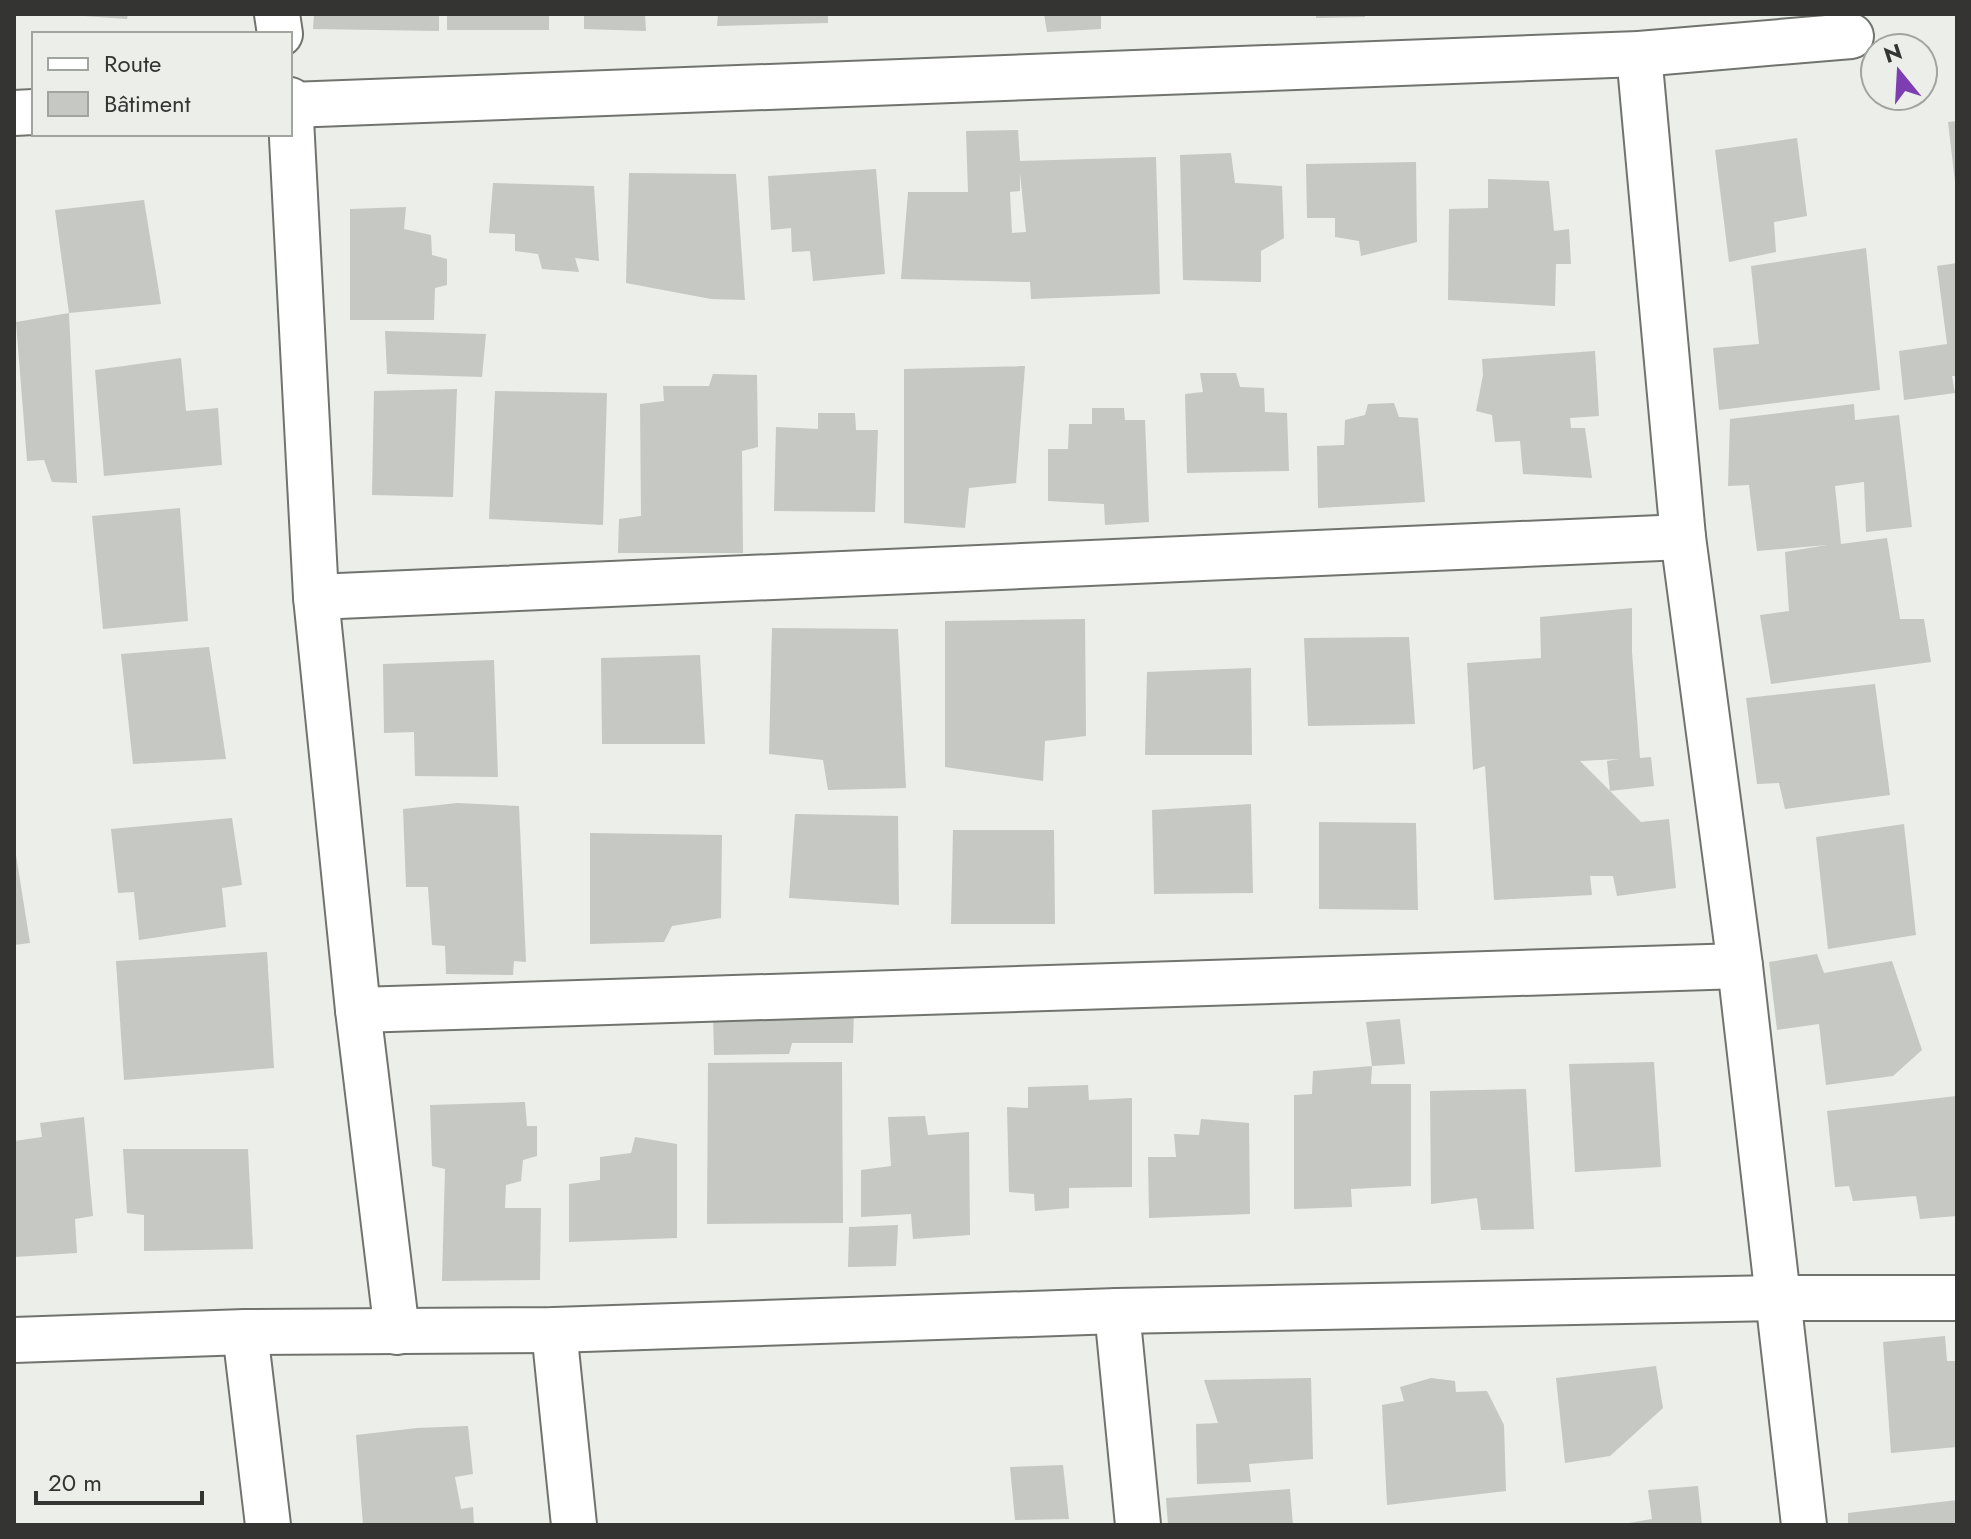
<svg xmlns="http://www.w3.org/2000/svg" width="1971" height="1539" font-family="Jost,sans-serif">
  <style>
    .building { fill: #c5c8c3; fill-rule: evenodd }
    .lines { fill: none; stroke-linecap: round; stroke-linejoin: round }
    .minor-casing { stroke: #71736e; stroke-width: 48 }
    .minor { stroke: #fff; stroke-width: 44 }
  </style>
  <rect width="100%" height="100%" fill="#ebeee9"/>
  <!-- building -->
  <g class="building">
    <polygon points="84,14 128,14 127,19 84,16"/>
    <polygon points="314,14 439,14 439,31 313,29"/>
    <rect x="447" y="14" width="102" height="16"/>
    <polygon points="584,14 645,14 646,31 584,29"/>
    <polygon points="718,14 828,14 828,23 717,26"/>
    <polygon points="1044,14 1101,14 1101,29 1047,32"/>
    <polygon points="1316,14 1365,14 1365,17 1316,18"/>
    <polygon points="1957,121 1957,182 1955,182 1948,122"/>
    <path d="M 1018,130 L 1020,161 L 1156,157 L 1160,294 L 1031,299 L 1030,282 L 901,279 L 908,192 L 968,192 L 966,131 ZM 1020,173 L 1026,232 L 1012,233 L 1010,192 L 1020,191 Z"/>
    <polygon points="1797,138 1807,216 1774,222 1776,252 1729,262 1715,150"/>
    <polygon points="1231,153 1235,183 1282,186 1284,238 1261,251 1261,282 1183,280 1180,155"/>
    <polygon points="1416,162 1417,242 1361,256 1359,241 1335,237 1335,218 1307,218 1306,164"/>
    <polygon points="876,169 885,274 813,281 810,251 792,252 791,228 771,230 768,176"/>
    <polygon points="629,173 736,174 745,300 711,299 626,283"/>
    <polygon points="1488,179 1549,181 1554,231 1569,229 1571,264 1556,264 1555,306 1448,300 1449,209 1488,208"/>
    <polygon points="493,183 594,186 599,261 575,258 579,272 542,269 538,254 515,251 515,234 489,233"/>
    <polygon points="144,200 161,304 69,313 55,210"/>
    <polygon points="406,207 404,229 431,235 432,255 447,259 447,285 435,288 434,320 350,320 350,209"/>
    <polygon points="1866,248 1880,390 1719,410 1713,348 1759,344 1751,266"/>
    <polygon points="1957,263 1957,376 1952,376 1955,393 1904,400 1899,351 1947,344 1937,266"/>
    <polygon points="69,313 77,483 52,482 44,460 27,461 16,322"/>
    <polygon points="385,331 486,334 482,377 387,374"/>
    <polygon points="1595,351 1599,416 1570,418 1571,428 1585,428 1592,478 1523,474 1520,441 1495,442 1492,415 1476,411 1483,375 1482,359"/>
    <polygon points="181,358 186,411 218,408 222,465 104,476 95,370"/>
    <polygon points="1025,366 1016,483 969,488 965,528 904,523 904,369"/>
    <polygon points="1200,373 1236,373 1240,387 1264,388 1265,412 1287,413 1289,471 1187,473 1185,394 1203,392"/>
    <polygon points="713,374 757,375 758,447 742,451 743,553 618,553 619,519 641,516 640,404 664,401 663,386 709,386"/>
    <polygon points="457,389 453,497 372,495 374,391"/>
    <polygon points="495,391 607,393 603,525 489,519"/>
    <polygon points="1394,403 1399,417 1418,418 1425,502 1318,508 1317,446 1344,445 1345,420 1365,415 1368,404"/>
    <polygon points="1854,404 1855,420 1899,415 1912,527 1866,532 1864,482 1835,486 1841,544 1887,538 1900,619 1924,619 1931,662 1771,684 1760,615 1789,611 1785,552 1827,545 1757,551 1749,485 1728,486 1730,419"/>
    <polygon points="1092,408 1124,408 1125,420 1145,420 1149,522 1105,525 1104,504 1048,501 1048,449 1068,449 1069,424 1092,424"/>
    <polygon points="818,413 855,413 856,430 878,430 875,512 774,511 776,427 818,429"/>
    <polygon points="180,508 188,621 103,629 92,516"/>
    <path d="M 1632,608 L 1632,652 L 1640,758 L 1651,757 L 1654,786 L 1610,791 L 1641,822 L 1669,819 L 1676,888 L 1617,896 L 1613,876 L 1590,876 L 1592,895 L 1494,900 L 1485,766 L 1473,770 L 1467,663 L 1541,658 L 1540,617 ZM 1619,759 L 1607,761 L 1610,791 L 1580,761 Z"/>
    <polygon points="1085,619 1086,736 1045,741 1043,781 945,767 945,621"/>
    <polygon points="772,628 898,629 906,788 828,790 823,760 769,754"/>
    <polygon points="1409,637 1415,724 1308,726 1304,638"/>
    <polygon points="209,647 226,759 133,764 121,654"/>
    <polygon points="700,655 705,744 602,744 601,658"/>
    <polygon points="494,660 498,777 415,776 414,732 384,733 383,664"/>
    <polygon points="1251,668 1252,755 1145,755 1147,672"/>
    <polygon points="1875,684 1890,795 1785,809 1779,783 1757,784 1746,698"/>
    <polygon points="457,803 519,806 526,962 514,961 513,975 446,974 445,946 432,945 428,887 406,887 403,809"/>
    <polygon points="1251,804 1253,893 1154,894 1152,810"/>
    <polygon points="795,814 898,816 899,905 789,898"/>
    <polygon points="232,818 242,885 222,888 226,927 139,940 134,892 118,893 111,829"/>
    <polygon points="1319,822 1416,823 1418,910 1319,909"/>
    <polygon points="1904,824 1916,935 1828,949 1816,837"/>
    <polygon points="953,830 1054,830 1055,924 951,924"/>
    <polygon points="590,833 722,835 721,918 672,926 664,942 590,944"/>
    <polygon points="14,855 16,855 30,943 14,945"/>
    <polygon points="267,952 274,1068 124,1080 116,961"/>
    <polygon points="1817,954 1824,973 1892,961 1922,1050 1893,1076 1826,1085 1819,1024 1777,1030 1769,962"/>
    <polygon points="854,1008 853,1043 792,1043 789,1054 714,1055 713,1012"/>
    <polygon points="1400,1019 1405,1064 1372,1066 1371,1084 1411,1084 1411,1186 1351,1189 1352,1207 1294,1209 1294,1095 1312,1094 1313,1071 1372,1066 1366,1022"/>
    <polygon points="842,1062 843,1223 707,1224 708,1063"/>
    <polygon points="1654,1062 1661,1167 1575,1172 1569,1064"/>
    <polygon points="1088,1085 1089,1100 1132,1098 1132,1187 1069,1188 1069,1208 1035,1211 1034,1194 1009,1192 1007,1107 1028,1108 1028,1087"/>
    <polygon points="1526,1089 1534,1229 1481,1230 1477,1198 1431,1204 1430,1091"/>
    <polygon points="1956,1096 1957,1216 1920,1219 1916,1196 1853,1201 1849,1186 1835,1187 1827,1111"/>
    <polygon points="525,1102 527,1126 537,1126 537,1156 523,1160 521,1181 506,1185 505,1208 541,1208 540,1280 442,1281 445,1169 432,1166 430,1105"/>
    <polygon points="925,1116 928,1135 969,1132 970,1235 913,1239 911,1214 861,1217 861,1170 891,1166 888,1117"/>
    <polygon points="84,1117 93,1216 75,1219 77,1253 14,1257 14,1141 42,1137 40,1123"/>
    <polygon points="1201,1119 1249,1123 1250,1214 1149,1218 1148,1157 1176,1157 1174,1134 1199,1135"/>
    <polygon points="635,1137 677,1144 677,1238 569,1242 569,1184 600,1180 600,1157 631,1153"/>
    <polygon points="123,1149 248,1149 253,1249 144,1251 144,1215 127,1213"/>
    <polygon points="898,1225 896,1266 848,1267 849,1227"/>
    <polygon points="1945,1336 1947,1361 1957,1361 1957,1447 1891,1453 1883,1342"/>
    <polygon points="1656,1366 1663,1408 1610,1456 1565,1463 1556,1378"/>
    <polygon points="1311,1378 1313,1459 1249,1464 1251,1482 1197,1484 1196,1424 1218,1423 1204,1380"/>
    <polygon points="1431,1378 1455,1381 1456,1392 1487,1391 1504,1425 1506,1491 1387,1505 1382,1405 1404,1401 1400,1387"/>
    <polygon points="468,1426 473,1474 455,1477 461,1509 473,1507 474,1525 363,1525 356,1435 417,1428"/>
    <polygon points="1063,1465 1069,1519 1015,1520 1010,1467"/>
    <polygon points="1698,1486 1702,1525 1629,1525 1629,1523 1652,1519 1648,1490"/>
    <polygon points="1290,1489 1293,1525 1168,1525 1166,1498"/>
    <polygon points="1957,1500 1957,1525 1848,1525 1848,1513"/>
  </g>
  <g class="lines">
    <defs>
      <g id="minor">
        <polyline points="277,14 280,34"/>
        <polyline points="1639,54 1683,537 1740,966 1804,1525"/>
        <polyline points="290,100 316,597"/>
        <polyline points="290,105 1639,54 1851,36"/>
        <polyline points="14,113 34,112"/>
        <polyline points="358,1010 1740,966"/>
        <polyline points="1117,1311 1138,1525"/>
        <polyline points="554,1330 574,1525"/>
        <polyline points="245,1332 268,1525"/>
        <polyline points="397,1332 358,1010 316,597 1683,537"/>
        <polyline points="14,1340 245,1332 554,1330 1117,1311 1777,1298 1957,1298"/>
      </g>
    </defs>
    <!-- minor casing -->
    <use href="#minor" class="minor-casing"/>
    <!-- minor -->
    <use href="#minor" class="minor"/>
  </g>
  <!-- border -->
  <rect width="1971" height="1539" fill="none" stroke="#343533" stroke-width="32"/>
  <!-- legend -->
  <rect x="32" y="32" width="260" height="104" fill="#ebeee9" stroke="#a2a4a0" stroke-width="2"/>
  <rect x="48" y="58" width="40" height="12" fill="#ffffff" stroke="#a2a4a0" stroke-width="2"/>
  <text x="104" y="72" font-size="24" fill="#343533">Route</text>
  <rect x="48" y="92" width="40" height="24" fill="#c5c8c3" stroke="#a2a4a0" stroke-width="2"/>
  <text x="104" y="112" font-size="24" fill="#343533">Bâtiment</text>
  <!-- north arrow -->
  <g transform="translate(1899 72) rotate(342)"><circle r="38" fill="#ebeee9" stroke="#a2a4a0" stroke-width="2"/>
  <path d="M0-6L14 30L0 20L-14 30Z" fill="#7e3db1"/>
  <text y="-12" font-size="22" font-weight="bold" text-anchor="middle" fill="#343533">N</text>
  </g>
  <!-- scale -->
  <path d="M36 1491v12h166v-12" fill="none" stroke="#343533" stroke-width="4"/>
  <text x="48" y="1491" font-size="24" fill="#343533" stroke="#ebeee9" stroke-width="6" paint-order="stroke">20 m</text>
</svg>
